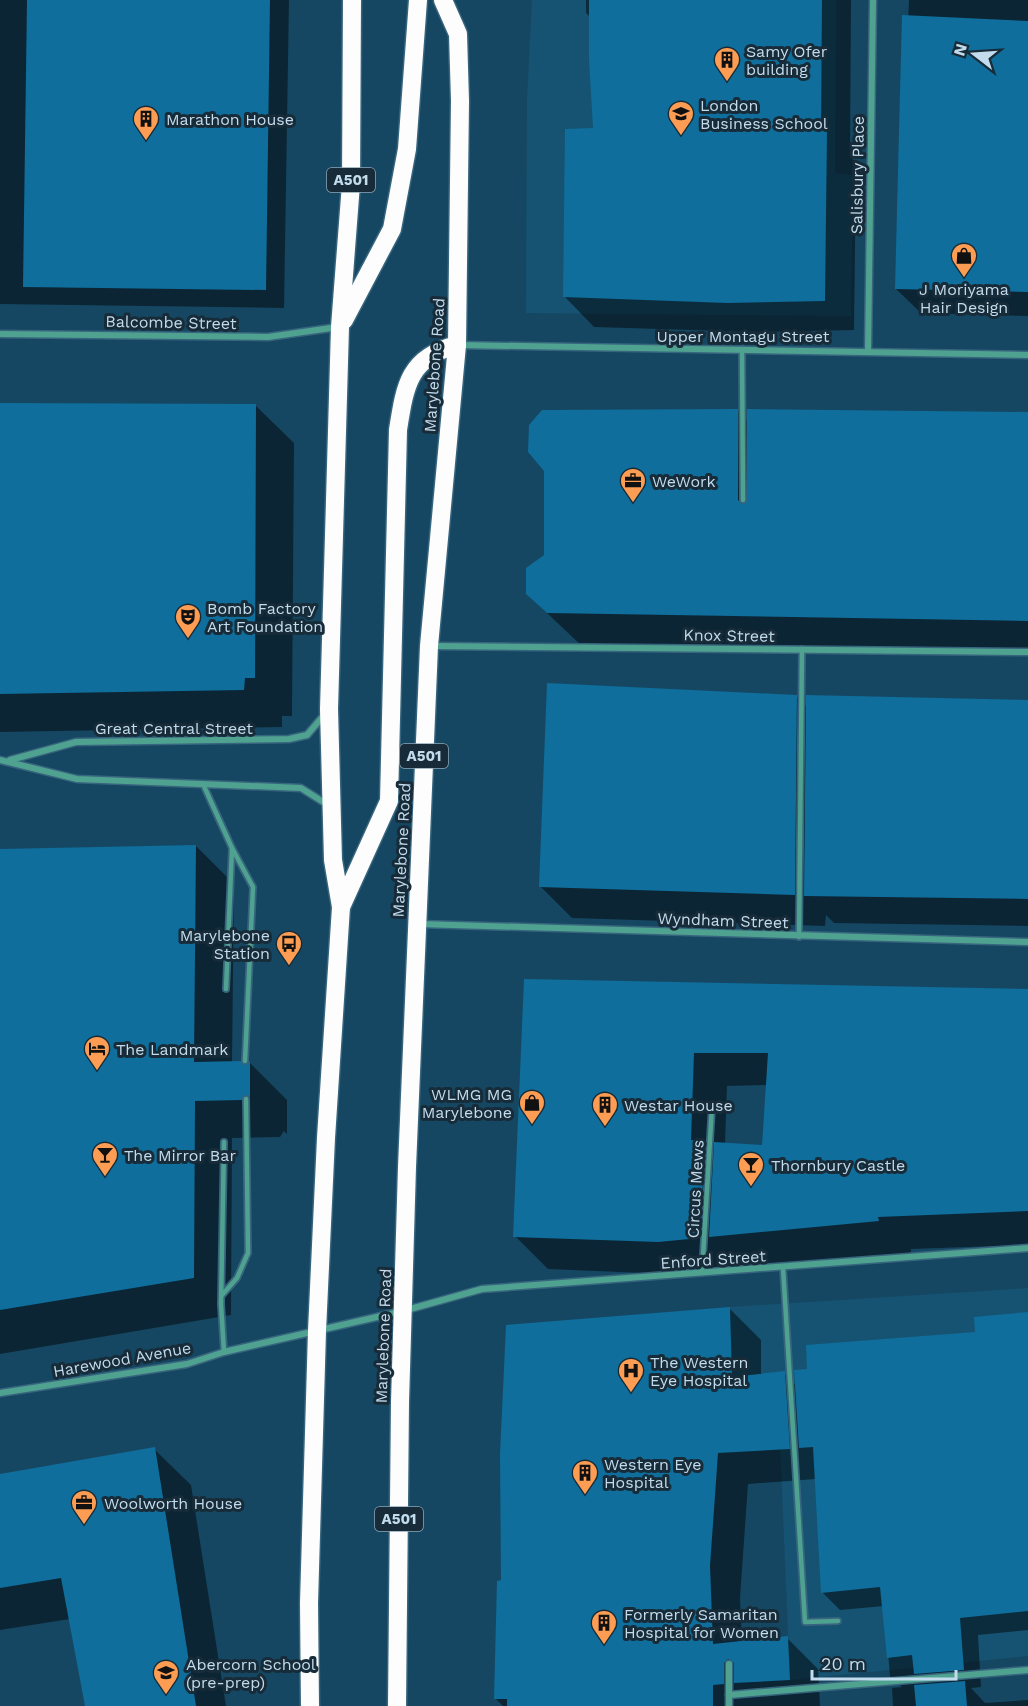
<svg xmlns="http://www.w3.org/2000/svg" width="1028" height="1706" font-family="'Work Sans',sans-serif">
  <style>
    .built { fill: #165372 }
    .shadow { fill: #0007; fill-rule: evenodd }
    .building { fill: #0f6e9b }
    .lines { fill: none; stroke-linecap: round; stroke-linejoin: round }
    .lane-casing { stroke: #38657e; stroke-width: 8 }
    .street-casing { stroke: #38657e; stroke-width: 9 }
    .highway-casing { stroke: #38657e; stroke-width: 21 }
    .lane { stroke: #4fa28f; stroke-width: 4.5 }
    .street { stroke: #4fa28f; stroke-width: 6 }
    .highway { stroke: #fdfdfd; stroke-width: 18 }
    .labels { text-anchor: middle; stroke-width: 6; stroke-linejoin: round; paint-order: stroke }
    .shield { fill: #172b38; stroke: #8fa7b7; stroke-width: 1.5 }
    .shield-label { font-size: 15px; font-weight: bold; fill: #c3dced }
    .poi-label { font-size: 16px; fill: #c3dced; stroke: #172b38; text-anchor: start }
    .street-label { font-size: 16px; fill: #c3dced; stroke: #172b38 }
  </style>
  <rect width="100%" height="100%" fill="#154762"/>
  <!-- built -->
  <g class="built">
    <polygon points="532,0 836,0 835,173 853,175 851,316 526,313 527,100"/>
    <polygon points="1028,1288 1028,1656 790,1680 779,1420 732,1377 730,1307"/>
  </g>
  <!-- shadow -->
  <g class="shadow">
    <polygon points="0,0 289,0 284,308 0,304"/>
    <polygon points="586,0 851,0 850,157 856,162 854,330 758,332 594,327 565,297 595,130 590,17 586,13"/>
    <polygon points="909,0 1028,0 1028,316 921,313 896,289"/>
    <polygon points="0,404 255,405 294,443 292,716 282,716 282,727 0,732"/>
    <polygon points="737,410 748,422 1028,413 1028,656 585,649 527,594"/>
    <polygon points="796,696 807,707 1028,702 1028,926 834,923 826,915 825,926 572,918 541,887"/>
    <polygon points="196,846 234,884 232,1063 245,1068 250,1063 287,1100 287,1134 284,1131 280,1137 232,1138 231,1315 0,1354 0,850"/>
    <path d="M 525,980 L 1028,991 L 1028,1245 L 911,1249 L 911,1254 L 743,1270 L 733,1260 L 732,1271 L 692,1275 L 548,1269 L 515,1236 ZM 767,1085 L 764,1146 L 725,1144 L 727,1086 Z"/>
    <polygon points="730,1309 761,1340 761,1376 784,1373 796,1385 977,1334 1028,1314 1028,1630 978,1635 981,1687 971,1688 985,1703 1028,1700 1028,1706 893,1706 892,1688 902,1687 890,1676 884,1606 840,1610 822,1592 816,1479 748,1484 740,1598 742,1643 787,1638 818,1669 820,1706 503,1706 495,1698 502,1581"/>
    <polygon points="154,1449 191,1485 226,1706 86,1706 70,1619 0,1630 0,1476"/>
  </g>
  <!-- building -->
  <g class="building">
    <polygon points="27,0 270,0 266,290 23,287"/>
    <polygon points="589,0 822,0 821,130 827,131 825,301 727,303 563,297 565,129 593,128 589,59"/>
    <polygon points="902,15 1028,21 1028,292 895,289"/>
    <polygon points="0,403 256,404 255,678 245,678 244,690 0,694"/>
    <polygon points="738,409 738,500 742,504 747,500 747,409 1028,412 1028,621 547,613 526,594 526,568 544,555 544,471 528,452 529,425 542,410"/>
    <polygon points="547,683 797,695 795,895 539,887"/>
    <polygon points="806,695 1028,700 1028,899 804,896"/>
    <polygon points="196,845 194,1062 241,1061 245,1065 250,1061 250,1097 245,1095 242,1100 195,1101 194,1278 0,1310 0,849"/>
    <polygon points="524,979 1028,989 1028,1211 878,1217 879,1221 709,1237 714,1142 762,1145 768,1053 694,1053 691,1140 705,1141 700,1238 658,1242 513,1237"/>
    <polygon points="730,1307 732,1377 785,1371 790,1449 718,1453 710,1566 713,1644 788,1636 790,1680 734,1683 734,1663 728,1659 724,1663 724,1684 713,1685 713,1706 507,1706 507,1699 494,1699 497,1581 501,1580 500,1454 506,1325"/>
    <polygon points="1028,1312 1028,1611 960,1618 964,1670 914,1674 912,1655 887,1658 880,1587 821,1593 813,1447 799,1448 794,1370 807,1369 806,1345 975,1332 974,1317"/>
    <polygon points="155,1447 196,1706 85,1706 61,1578 0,1588 0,1474"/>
    <polygon points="965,1681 967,1706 916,1706 914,1685"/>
  </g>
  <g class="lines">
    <defs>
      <g id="lane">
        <polyline points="742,349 743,500"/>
        <polyline points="203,784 232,848 226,989"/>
        <polyline points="232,848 253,887 245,1061"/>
        <polyline points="799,937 802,649"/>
        <polyline points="783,1268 805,1622 838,1621"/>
        <polyline points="702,1273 712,1106"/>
        <polyline points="222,1295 237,1278 248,1253 246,1099"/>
        <polyline points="224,1352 221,1304 224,1142"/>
      </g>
      <g id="street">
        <polyline points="0,334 268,337 338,327"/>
        <polyline points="459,345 1028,355"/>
        <polyline points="868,350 873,0"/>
        <polyline points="433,646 1028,652"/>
        <polyline points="0,760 77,779 301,788 328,805"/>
        <polyline points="10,760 76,742 289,739 307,735 325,714"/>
        <polyline points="420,924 1028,942"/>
        <polyline points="0,1393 187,1364 224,1352 403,1311 482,1289 1028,1248"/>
        <polyline points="729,1695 1028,1670"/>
        <polyline points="729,1706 729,1664"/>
      </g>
      <g id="highway">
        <polyline points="344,320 392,229 407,149 418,0"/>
        <path d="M 341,907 L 389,801 L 398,430 C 405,385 409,357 457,345"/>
        <polyline points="310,1706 309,1603 317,1331 326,1138 341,907 333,860 329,709 340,327 351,184 352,0"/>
        <polyline points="397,1706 400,1402 407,1167 429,646 457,345 460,101 458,34 443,0"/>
      </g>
    </defs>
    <!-- lane casing -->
    <use href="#lane" class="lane-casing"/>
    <!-- street casing -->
    <use href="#street" class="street-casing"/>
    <!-- highway casing -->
    <use href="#highway" class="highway-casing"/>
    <!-- lane -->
    <use href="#lane" class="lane"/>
    <!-- street -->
    <use href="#street" class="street"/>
    <!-- highway -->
    <use href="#highway" class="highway"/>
  </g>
  <!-- icons -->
  <defs>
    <symbol id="building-pin" viewBox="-11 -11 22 30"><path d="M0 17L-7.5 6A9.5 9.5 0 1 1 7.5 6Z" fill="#fc9d53" stroke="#172b38"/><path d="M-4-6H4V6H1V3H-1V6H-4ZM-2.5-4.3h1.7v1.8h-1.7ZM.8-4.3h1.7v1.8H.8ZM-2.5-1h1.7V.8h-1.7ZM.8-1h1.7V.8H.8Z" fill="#111"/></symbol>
    <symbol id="university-pin" viewBox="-11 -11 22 30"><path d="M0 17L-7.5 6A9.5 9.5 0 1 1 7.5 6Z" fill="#fc9d53" stroke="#172b38"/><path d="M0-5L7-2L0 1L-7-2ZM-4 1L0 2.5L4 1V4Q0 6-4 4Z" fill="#111"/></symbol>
    <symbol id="shop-pin" viewBox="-11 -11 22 30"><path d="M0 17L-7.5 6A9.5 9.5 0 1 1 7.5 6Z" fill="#fc9d53" stroke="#172b38"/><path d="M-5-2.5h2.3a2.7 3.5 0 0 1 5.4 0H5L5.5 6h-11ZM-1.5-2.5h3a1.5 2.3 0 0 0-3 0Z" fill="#111"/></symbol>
    <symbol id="office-pin" viewBox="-11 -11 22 30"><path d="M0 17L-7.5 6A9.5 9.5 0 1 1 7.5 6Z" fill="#fc9d53" stroke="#172b38"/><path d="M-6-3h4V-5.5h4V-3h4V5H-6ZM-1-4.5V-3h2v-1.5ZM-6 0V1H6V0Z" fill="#111"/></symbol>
    <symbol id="theatre-pin" viewBox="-11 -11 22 30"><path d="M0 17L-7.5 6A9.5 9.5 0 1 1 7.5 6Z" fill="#fc9d53" stroke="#172b38"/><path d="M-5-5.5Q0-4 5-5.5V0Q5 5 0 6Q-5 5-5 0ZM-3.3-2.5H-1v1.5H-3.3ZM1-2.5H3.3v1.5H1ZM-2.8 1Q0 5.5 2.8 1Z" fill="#111"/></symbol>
    <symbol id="bus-pin" viewBox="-11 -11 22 30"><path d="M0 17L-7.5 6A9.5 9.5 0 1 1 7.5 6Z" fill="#fc9d53" stroke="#172b38"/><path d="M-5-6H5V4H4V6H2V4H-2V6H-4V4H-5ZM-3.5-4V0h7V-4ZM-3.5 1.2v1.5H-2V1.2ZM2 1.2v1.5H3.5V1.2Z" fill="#111"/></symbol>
    <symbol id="hotel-pin" viewBox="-11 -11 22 30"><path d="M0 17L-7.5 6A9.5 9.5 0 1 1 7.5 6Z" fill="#fc9d53" stroke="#172b38"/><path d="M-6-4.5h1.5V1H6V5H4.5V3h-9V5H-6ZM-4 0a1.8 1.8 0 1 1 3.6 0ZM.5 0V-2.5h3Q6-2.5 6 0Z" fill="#111"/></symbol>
    <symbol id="bar-pin" viewBox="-11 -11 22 30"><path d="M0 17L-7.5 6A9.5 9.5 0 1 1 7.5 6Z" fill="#fc9d53" stroke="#172b38"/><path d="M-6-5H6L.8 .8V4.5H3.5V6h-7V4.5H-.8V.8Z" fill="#111"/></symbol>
    <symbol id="hospital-pin" viewBox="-11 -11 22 30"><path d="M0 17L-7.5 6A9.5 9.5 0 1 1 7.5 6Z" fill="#fc9d53" stroke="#172b38"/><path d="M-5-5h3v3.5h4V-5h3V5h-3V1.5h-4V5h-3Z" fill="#111"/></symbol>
    <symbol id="school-pin" viewBox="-11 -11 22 30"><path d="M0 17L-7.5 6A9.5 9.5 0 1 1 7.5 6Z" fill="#fc9d53" stroke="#172b38"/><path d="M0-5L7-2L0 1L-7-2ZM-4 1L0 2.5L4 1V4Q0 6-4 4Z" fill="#111"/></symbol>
  </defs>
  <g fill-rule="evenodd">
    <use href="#building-pin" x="712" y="45" width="30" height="40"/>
    <use href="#university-pin" x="666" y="99" width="30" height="40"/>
    <use href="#building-pin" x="131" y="104" width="30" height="40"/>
    <use href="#shop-pin" x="949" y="241" width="30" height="40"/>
    <use href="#office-pin" x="618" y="466" width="30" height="40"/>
    <use href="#theatre-pin" x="173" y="602" width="30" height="40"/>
    <use href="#bus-pin" x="274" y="929" width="30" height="40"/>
    <use href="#hotel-pin" x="82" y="1034" width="30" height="40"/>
    <use href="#shop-pin" x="517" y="1088" width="30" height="40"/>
    <use href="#building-pin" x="590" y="1090" width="30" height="40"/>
    <use href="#bar-pin" x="90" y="1140" width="30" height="40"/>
    <use href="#bar-pin" x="736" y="1150" width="30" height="40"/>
    <use href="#hospital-pin" x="616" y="1356" width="30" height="40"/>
    <use href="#building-pin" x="570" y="1458" width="30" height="40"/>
    <use href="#office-pin" x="69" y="1488" width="30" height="40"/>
    <use href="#building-pin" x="589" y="1608" width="30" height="40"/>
    <use href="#school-pin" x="151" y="1658" width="30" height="40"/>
  </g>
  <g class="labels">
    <!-- shield labels -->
    <g class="shield">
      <rect x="327" y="168" width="48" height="24" rx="4.5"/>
      <rect x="400" y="744" width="48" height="24" rx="4.5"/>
      <rect x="375" y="1507" width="48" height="24" rx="4.5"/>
    </g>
    <g class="shield-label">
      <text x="351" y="185">A501</text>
      <text x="424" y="761">A501</text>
      <text x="399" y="1524">A501</text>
    </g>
    <!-- poi labels -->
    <g class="poi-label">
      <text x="746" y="57">Samy Ofer<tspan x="746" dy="18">building</tspan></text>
      <text x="700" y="111">London<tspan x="700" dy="18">Business School</tspan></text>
      <text x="166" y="125">Marathon House</text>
      <text x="964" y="295" text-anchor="middle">J Moriyama<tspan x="964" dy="18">Hair Design</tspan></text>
      <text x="652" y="487">WeWork</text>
      <text x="207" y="614">Bomb Factory<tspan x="207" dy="18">Art Foundation</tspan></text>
      <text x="270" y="941" text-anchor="end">Marylebone<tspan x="270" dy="18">Station</tspan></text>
      <text x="116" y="1055">The Landmark</text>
      <text x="512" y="1100" text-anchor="end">WLMG MG<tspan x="512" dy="18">Marylebone</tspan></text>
      <text x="624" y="1111">Westar House</text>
      <text x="124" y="1161">The Mirror Bar</text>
      <text x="771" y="1171">Thornbury Castle</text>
      <text x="650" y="1368">The Western<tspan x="650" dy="18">Eye Hospital</tspan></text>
      <text x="604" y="1470">Western Eye<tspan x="604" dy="18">Hospital</tspan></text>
      <text x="104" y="1509">Woolworth House</text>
      <text x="624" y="1620">Formerly Samaritan<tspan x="624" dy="18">Hospital for Women</tspan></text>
      <text x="186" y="1670">Abercorn School<tspan x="186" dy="18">(pre-prep)</tspan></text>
    </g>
    <!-- street labels -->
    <g class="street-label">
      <text transform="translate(857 175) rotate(-89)" y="6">Salisbury Place</text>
      <text transform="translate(171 322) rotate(1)" y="6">Balcombe Street</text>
      <text x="743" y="342">Upper Montagu Street</text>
      <text transform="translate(434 365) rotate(-86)" y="6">Marylebone Road</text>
      <text transform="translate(729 635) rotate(1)" y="6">Knox Street</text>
      <text x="174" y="734">Great Central Street</text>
      <text transform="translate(401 850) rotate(-87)" y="6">Marylebone Road</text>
      <text transform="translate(723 920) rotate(2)" y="6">Wyndham Street</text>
      <text transform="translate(695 1189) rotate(-87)" y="6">Circus Mews</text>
      <text transform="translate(713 1259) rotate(-4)" y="6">Enford Street</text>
      <text transform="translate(383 1336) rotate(-88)" y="6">Marylebone Road</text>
      <text transform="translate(122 1359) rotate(-10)" y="6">Harewood Avenue</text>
    </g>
  </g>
  <!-- north arrow -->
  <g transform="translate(974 54) rotate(287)" stroke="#172b38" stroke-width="4.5" paint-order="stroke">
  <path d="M0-4.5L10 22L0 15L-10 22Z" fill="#c3dced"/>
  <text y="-9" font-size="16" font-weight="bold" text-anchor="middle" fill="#c3dced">N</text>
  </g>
  <!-- scale -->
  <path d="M812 1670v9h144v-9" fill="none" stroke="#c3dced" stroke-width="3"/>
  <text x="821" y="1670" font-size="18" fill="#c3dced" stroke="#172b38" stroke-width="4.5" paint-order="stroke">20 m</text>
</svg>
